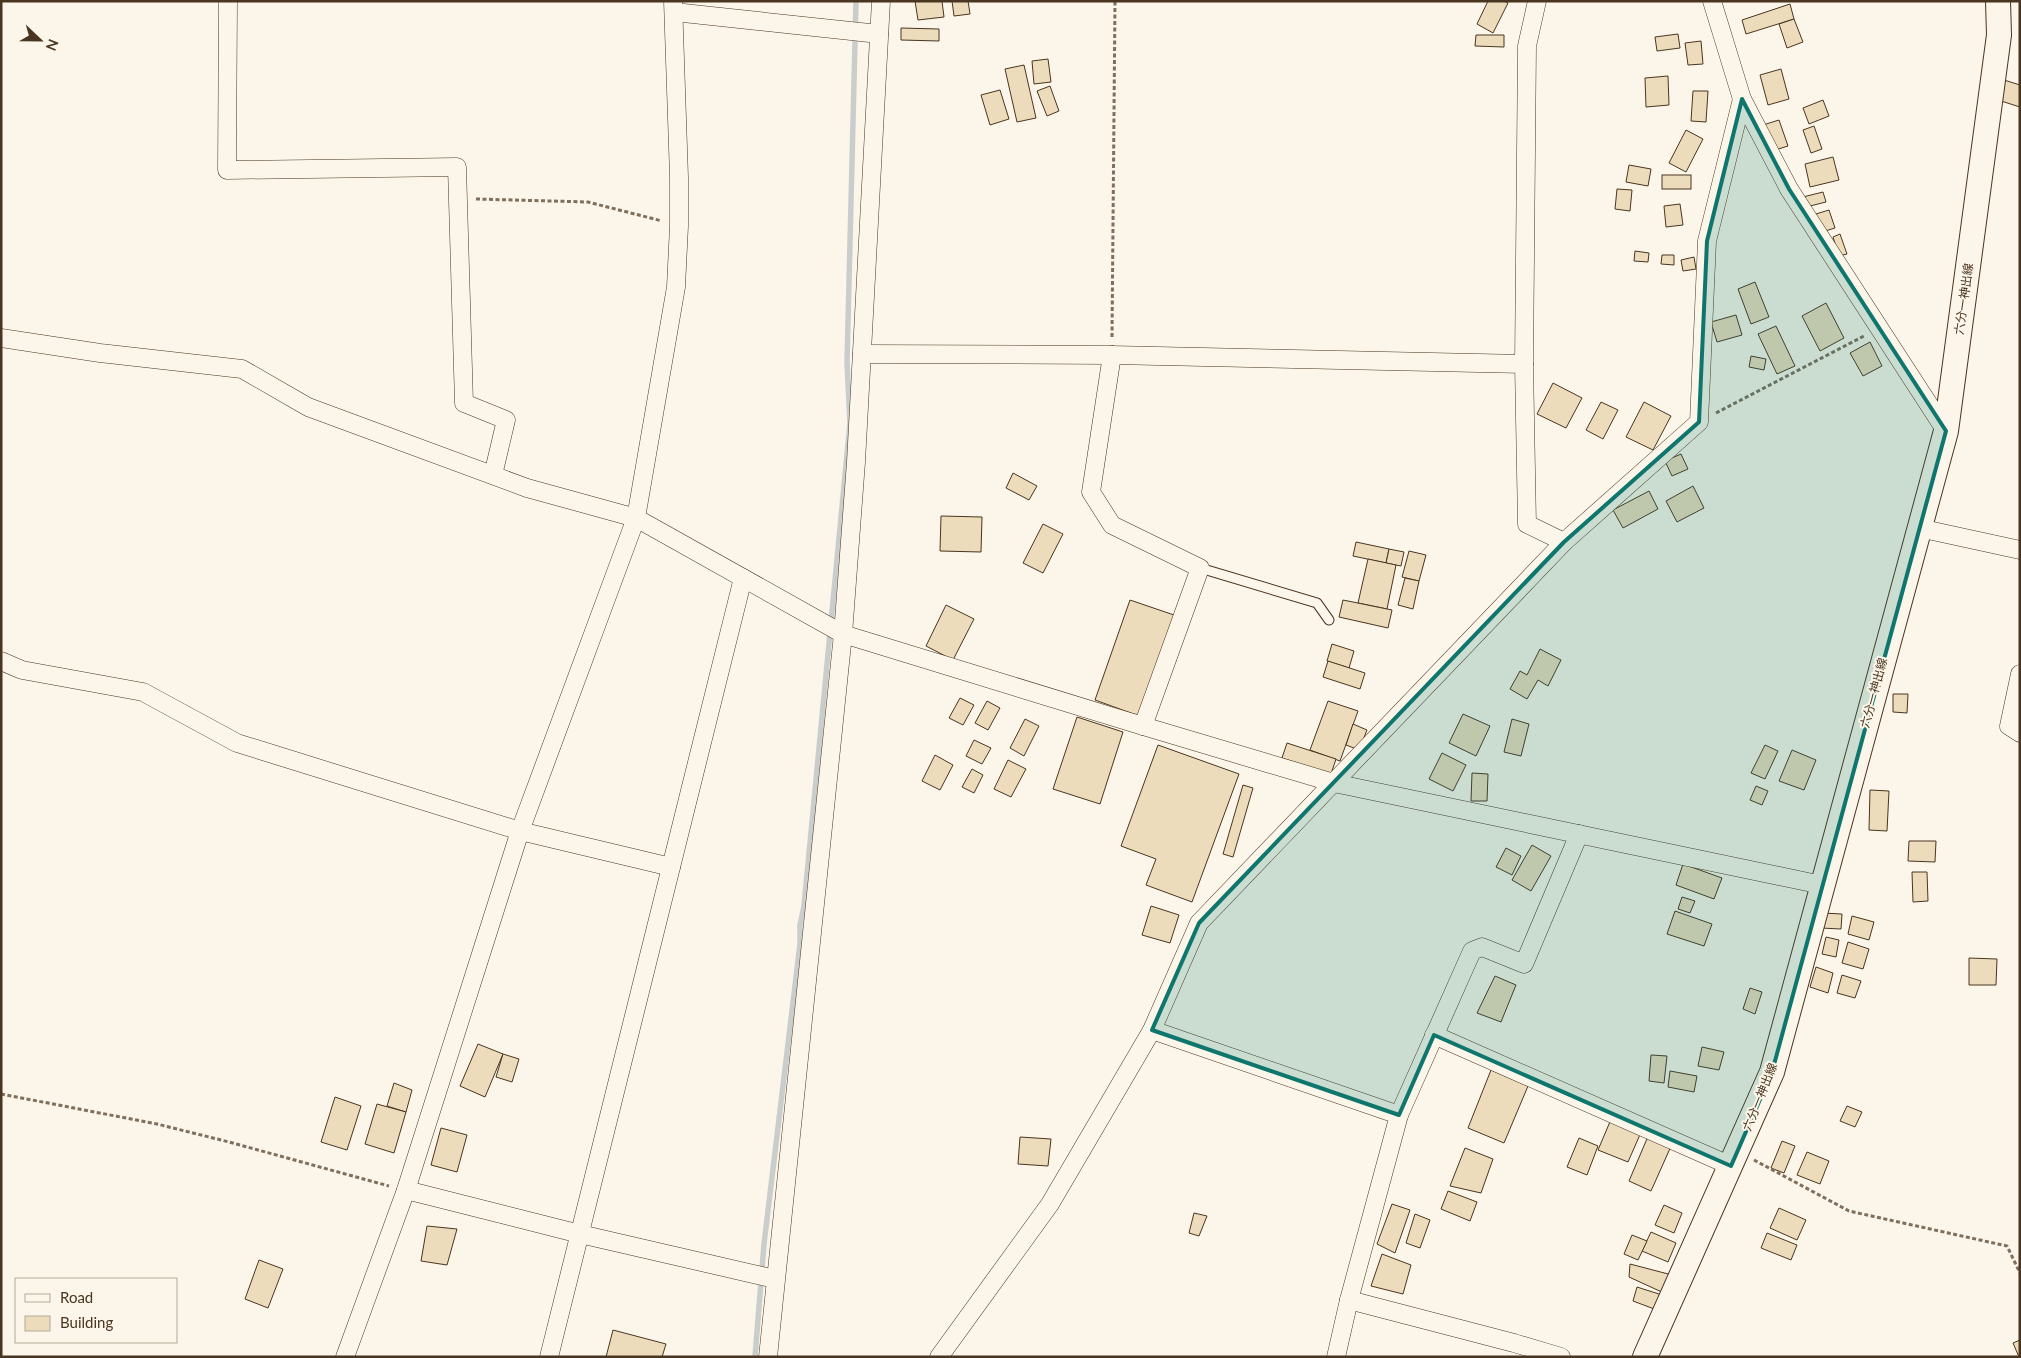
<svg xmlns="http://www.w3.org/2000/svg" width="2021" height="1358" font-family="Lato,'Noto Sans JP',sans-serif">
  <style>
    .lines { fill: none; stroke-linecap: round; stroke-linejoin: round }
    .stream { stroke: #c9cecd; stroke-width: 5.5 }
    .building { fill: #ecdcbc; stroke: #4a3520 }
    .service-casing { stroke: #4a3520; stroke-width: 11 }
    .minor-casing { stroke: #4a3520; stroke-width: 19 }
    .secondary-casing { stroke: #4a3520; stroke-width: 26 }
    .path { stroke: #7f6f5c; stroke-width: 3; stroke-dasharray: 4 2.5; stroke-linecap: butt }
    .service { stroke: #fbf6e9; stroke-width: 9 }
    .minor { stroke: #fbf6e9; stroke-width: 18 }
    .secondary { stroke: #fbf6e9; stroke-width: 24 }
    .marked { fill: #0f766e; fill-opacity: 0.2; stroke: #0f766e; stroke-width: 4; stroke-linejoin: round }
    .labels { text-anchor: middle; stroke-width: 4; stroke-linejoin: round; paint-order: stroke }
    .street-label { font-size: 12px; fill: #4a3520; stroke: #fbf6e9 }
  </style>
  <rect width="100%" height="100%" fill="#fbf6e9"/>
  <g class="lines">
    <!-- stream -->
    <polyline class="stream" points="755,1357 764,1244 800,944 800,925 804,906 850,423 847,363 856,1"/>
  </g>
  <!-- building -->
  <g class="building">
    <polygon points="915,1 942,1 944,17 918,20"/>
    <polygon points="952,1 968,1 970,14 954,16"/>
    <polygon points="1488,1 1504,1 1508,3 1493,33 1477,24"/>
    <polygon points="1790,4 1794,19 1746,34 1742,20"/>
    <polygon points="1794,19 1803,42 1787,48 1779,24"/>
    <polygon points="901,28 939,29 939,41 901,40"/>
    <polygon points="1678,34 1680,48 1657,51 1655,37"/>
    <polygon points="1476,35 1504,35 1504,47 1475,46"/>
    <polygon points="1701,41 1703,64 1688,65 1685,43"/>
    <polygon points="1048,59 1051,82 1034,84 1032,61"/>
    <polygon points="1024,65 1036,118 1017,122 1005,69"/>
    <polygon points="1781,69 1789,99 1768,105 1760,75"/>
    <polygon points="1668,76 1669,105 1646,107 1645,78"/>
    <polygon points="2004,80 2020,85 2020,107 1998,100"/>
    <polygon points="1050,86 1059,111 1047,116 1037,91"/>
    <polygon points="1000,90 1009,119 990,125 981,95"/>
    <polygon points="1693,91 1708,91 1706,122 1691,121"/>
    <polygon points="1823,100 1829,116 1809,124 1803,108"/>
    <polygon points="1779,120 1788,146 1772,151 1763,125"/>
    <polygon points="1814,126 1822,149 1811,153 1803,130"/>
    <polygon points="1686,130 1703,139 1686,172 1669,163"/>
    <polygon points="1833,157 1839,180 1810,187 1805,164"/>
    <polygon points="1629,165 1651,169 1648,186 1626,182"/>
    <rect x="1662" y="175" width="29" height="14"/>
    <polygon points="1617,189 1632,190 1630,211 1615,209"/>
    <polygon points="1823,192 1826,202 1806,207 1803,197"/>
    <polygon points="1680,204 1683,225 1666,227 1664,206"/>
    <polygon points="1829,210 1835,228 1822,232 1816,214"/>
    <polygon points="1840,234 1847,254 1839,256 1833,237"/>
    <polygon points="1635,251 1649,253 1648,262 1634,261"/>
    <polygon points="1662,255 1674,255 1674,265 1661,264"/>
    <polygon points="1694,257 1696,269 1683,271 1681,260"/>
    <polygon points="1755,282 1769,317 1751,324 1738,289"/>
    <polygon points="1826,303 1844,338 1820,351 1802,316"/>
    <polygon points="1736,315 1742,335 1717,342 1711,322"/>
    <polygon points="1776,326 1795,366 1777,374 1758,334"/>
    <polygon points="1870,342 1882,366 1863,376 1850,353"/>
    <polygon points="1751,356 1766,359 1764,370 1749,367"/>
    <polygon points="1553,383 1582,398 1566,428 1537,414"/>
    <polygon points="1601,402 1618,410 1603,439 1586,430"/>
    <polygon points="1644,402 1671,416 1653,450 1626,437"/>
    <polygon points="1681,454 1688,469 1672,476 1665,461"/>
    <polygon points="1013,473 1037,486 1029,500 1006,488"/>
    <polygon points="1693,486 1704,508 1677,522 1666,501"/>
    <polygon points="1649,491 1658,509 1623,528 1613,510"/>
    <polygon points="941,516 982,517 981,552 940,551"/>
    <polygon points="1043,524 1063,534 1043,573 1023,563"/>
    <polygon points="1356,542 1389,549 1386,563 1353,556"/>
    <polygon points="1389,549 1404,552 1401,566 1386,563"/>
    <polygon points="1409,551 1426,555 1419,581 1402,577"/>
    <polygon points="1368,559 1396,565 1387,609 1358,603"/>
    <polygon points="1405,578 1419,581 1413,609 1398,605"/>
    <polygon points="1130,600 1174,615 1139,716 1095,700"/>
    <polygon points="1343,600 1392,610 1388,628 1339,617"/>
    <polygon points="946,605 974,619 953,660 926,646"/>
    <polygon points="1332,644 1354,651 1349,668 1327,661"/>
    <polygon points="1540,649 1561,660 1548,686 1538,680 1527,699 1510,689 1520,671 1527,675"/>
    <polygon points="1328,661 1365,673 1360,689 1323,677"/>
    <polygon points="1893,694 1908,694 1907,713 1893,712"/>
    <polygon points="960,698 974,705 963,725 949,718"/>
    <polygon points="987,701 1000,708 988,730 975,723"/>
    <polygon points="1328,701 1358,711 1340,761 1310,750"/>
    <polygon points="1463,714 1490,726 1476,756 1449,743"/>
    <polygon points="1077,717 1123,732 1100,804 1053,789"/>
    <polygon points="1025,719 1039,726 1024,756 1010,748"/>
    <polygon points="1512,719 1529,724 1521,756 1504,752"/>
    <polygon points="1353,724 1367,730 1359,750 1346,745"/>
    <polygon points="974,740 991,748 982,764 966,756"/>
    <polygon points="1287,743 1336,759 1331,774 1282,758"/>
    <polygon points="1158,745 1239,774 1192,902 1146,885 1156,859 1121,846"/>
    <polygon points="1765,745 1778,751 1765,779 1751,773"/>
    <polygon points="1792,750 1816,760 1804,790 1779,781"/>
    <polygon points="1442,753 1466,765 1453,791 1429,779"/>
    <polygon points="935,755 953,765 940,790 922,781"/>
    <polygon points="1008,760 1026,769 1011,797 994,789"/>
    <polygon points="972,769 983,775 974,793 962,787"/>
    <polygon points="1472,773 1488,774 1487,801 1471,801"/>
    <polygon points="1243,785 1253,788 1233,857 1223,854"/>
    <polygon points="1756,786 1768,791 1762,805 1750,800"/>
    <polygon points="1870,790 1889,791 1887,831 1869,830"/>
    <polygon points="1909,841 1936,841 1935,862 1908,861"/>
    <polygon points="1532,845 1551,856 1531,891 1512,880"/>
    <polygon points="1506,848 1521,856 1512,875 1496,867"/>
    <polygon points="1683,864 1722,878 1714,899 1676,885"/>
    <polygon points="1912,872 1927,872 1928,901 1913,902"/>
    <polygon points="1682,897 1695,901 1690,913 1678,909"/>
    <polygon points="1151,906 1179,915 1170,943 1142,935"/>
    <polygon points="1675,911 1712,924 1704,946 1667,934"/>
    <polygon points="1822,913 1842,914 1841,929 1821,928"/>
    <polygon points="1852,916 1874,922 1869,940 1848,934"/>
    <polygon points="1826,937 1839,940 1836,957 1822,954"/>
    <polygon points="1848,942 1869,949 1863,969 1842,963"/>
    <polygon points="1969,958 1997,959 1996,985 1969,985"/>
    <polygon points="1816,967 1833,973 1828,993 1810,987"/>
    <polygon points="1842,975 1861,981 1855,998 1837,993"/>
    <polygon points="1495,976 1516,985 1501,1022 1477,1013"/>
    <polygon points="1750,988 1762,992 1755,1014 1743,1009"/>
    <polygon points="478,1044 503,1054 485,1097 460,1086"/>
    <polygon points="1702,1047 1724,1052 1719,1070 1698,1066"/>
    <polygon points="503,1054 519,1059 512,1082 496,1077"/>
    <polygon points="1651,1055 1667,1056 1664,1083 1649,1081"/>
    <polygon points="1491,1070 1528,1086 1504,1143 1468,1128"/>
    <polygon points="1670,1071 1697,1076 1694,1092 1668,1087"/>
    <polygon points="394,1083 412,1090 406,1112 387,1106"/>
    <polygon points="335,1097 361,1106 347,1150 321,1142"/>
    <polygon points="377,1104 406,1112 394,1153 365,1144"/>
    <polygon points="1847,1106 1862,1112 1855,1127 1840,1121"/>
    <polygon points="1612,1117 1642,1130 1628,1162 1598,1150"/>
    <polygon points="441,1128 467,1135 457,1172 431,1165"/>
    <polygon points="1649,1134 1672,1144 1651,1191 1629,1181"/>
    <polygon points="1020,1137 1051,1139 1048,1166 1018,1164"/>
    <polygon points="1579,1138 1598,1146 1587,1175 1567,1167"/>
    <polygon points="1782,1141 1795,1146 1784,1173 1771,1168"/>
    <polygon points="1465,1148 1493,1159 1481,1193 1450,1186"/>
    <polygon points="1807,1152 1829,1161 1820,1184 1797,1175"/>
    <polygon points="1448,1191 1477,1202 1470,1221 1441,1209"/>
    <polygon points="1392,1204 1410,1210 1395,1253 1377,1244"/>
    <polygon points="1664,1205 1682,1213 1674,1233 1655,1225"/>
    <polygon points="1779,1208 1806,1220 1797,1240 1770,1228"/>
    <polygon points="1194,1213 1207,1216 1199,1236 1189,1233"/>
    <polygon points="1415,1214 1430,1220 1420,1248 1406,1243"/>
    <polygon points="427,1226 457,1229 447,1265 421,1261"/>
    <polygon points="1651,1232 1676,1243 1668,1262 1642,1251"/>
    <polygon points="1767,1233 1797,1245 1791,1260 1761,1248"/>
    <polygon points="1632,1235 1647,1241 1638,1260 1624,1254"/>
    <polygon points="1382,1254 1411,1265 1403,1294 1371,1286"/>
    <polygon points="259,1260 283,1269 268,1308 245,1299"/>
    <polygon points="1630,1264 1672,1275 1664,1293 1629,1277"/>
    <polygon points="1637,1287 1662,1295 1657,1310 1633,1301"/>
    <polygon points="613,1330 666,1344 662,1357 606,1357"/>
    <polygon points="2020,1340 2020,1357 2019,1357 2013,1343"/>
  </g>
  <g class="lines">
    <defs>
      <polyline id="service" points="1200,568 1317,603 1329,620"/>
      <g id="minor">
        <polyline points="228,1 227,170 457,167 464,403 506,420 493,475"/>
        <polyline points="1712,1 1742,99 1789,189 1946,431"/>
        <polyline points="674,12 879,34"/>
        <polyline points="1,338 100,353 242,369 308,407 527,488 636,518 843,634 1143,726 1334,783 1822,885"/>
        <polyline points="862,354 1112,355 1524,364 1527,46 1537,1"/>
        <polyline points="1112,355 1091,492 1112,525 1200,568 1143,726"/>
        <polyline points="1524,364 1527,524 1564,542"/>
        <polyline points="1919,528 2020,550"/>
        <polyline points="1,661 22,670 143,692 237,743 520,831 671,867"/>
        <polyline points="2020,674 2009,726 2020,733"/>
        <polyline points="1152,1030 1399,1115 1349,1300 1336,1357"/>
        <polyline points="1434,1035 1731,1166"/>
        <polyline points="1399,1115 1472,951 1482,947 1524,964 1579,834"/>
        <polyline points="406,1190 580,1234 775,1279"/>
        <polyline points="1349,1300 1514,1343 1561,1357"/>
        <polyline points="345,1357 406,1190 520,831 636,518 676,287 679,226 679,177 673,1"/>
        <polyline points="549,1357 743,578"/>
        <polyline points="768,1357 843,634 856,462 881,1"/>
        <polyline points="939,1357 1050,1204 1152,1030 1199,923 1564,542 1699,422 1707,241 1742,99"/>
      </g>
      <polyline id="secondary" points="1645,1357 1772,1072 1946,431 1999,35 1998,1"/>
    </defs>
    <!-- service casing -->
    <use href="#service" class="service-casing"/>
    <!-- minor casing -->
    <use href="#minor" class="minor-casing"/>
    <!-- secondary casing -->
    <use href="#secondary" class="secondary-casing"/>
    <!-- path -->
    <g class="path">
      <polyline points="476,199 588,202 662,221"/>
      <polyline points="1112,337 1115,1"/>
      <polyline points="1716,413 1864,336"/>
      <polyline points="1,1094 157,1124 229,1142 389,1186"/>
      <polyline points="1754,1160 1849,1211 2007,1246 2020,1273"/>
    </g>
    <!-- service -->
    <use href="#service" class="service"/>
    <!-- minor -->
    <use href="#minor" class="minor"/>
    <!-- secondary -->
    <use href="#secondary" class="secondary"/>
  </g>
  <!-- marked area -->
  <path class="marked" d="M 1742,99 L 1789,189 L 1946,431 L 1772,1072 L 1731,1166 L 1434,1035 L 1399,1115 L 1152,1030 L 1199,923 L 1564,542 L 1699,422 L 1707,241 Z"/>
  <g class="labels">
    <!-- street labels -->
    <g class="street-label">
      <text transform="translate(1964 299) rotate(-82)" y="4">六分一神出線</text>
      <text transform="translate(1874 693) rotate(-75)" y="4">六分一神出線</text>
      <text transform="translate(1760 1097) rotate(-68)" y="4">六分一神出線</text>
    </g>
  </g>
  <!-- border -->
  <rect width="2021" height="1358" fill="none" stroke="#4a3520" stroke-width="5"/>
  <!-- legend -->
  <rect x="15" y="1278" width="162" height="65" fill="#fbf6e9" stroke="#b4a999"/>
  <rect x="25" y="1294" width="25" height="8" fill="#fbf6e9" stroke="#b4a999"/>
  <text x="60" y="1303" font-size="15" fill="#4a3520">Road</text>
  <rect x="25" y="1316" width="25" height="15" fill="#ecdcbc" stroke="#b4a999"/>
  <text x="60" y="1328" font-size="15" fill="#4a3520">Building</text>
  <!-- north arrow -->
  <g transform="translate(40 40) rotate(112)" stroke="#fbf6e9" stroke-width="4" paint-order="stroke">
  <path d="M0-4L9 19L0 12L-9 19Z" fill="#4a3520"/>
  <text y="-8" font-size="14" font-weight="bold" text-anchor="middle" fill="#4a3520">N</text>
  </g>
</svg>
